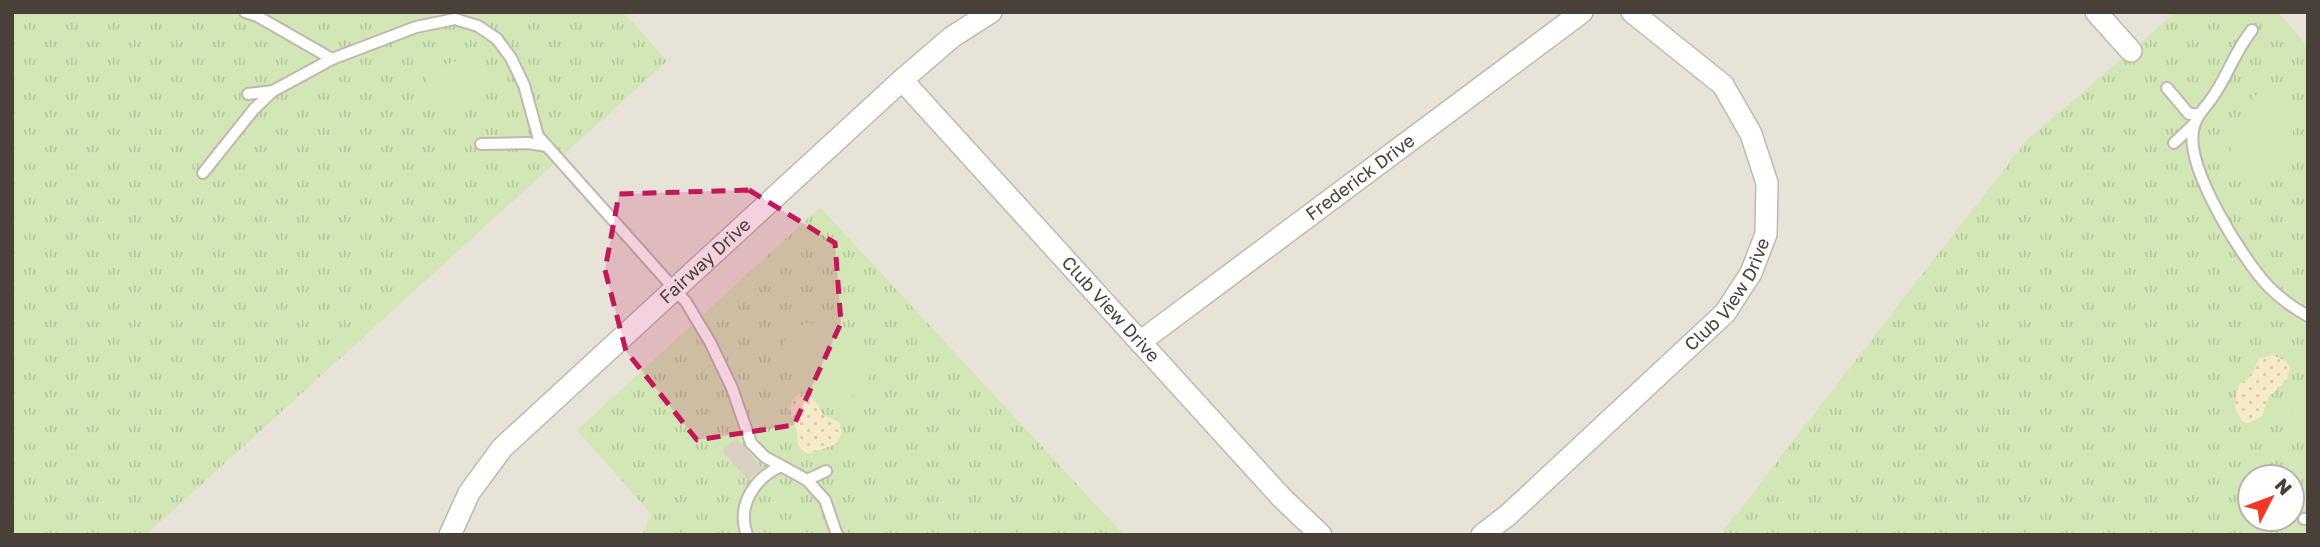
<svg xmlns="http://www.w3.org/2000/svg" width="2320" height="547" font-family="'Golos Text',sans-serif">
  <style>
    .residential { fill: #e8e3d9; fill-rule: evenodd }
    .grass { fill: url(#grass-tufts); fill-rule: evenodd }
    .sand { fill: url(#sand-dots) }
    .pitch { fill: #d3e7b6 }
    .building { fill: #d9cfc3 }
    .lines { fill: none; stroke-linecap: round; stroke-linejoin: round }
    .service-casing { stroke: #c0b8ad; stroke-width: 14 }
    .minor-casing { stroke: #c0b8ad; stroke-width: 24 }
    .service { stroke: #fff; stroke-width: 10 }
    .minor { stroke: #fff; stroke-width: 21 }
    .marked { fill: #c2185b; fill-opacity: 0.2; stroke: #c2185b; stroke-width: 5; stroke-dasharray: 14 9; stroke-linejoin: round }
    .labels { text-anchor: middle; stroke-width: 5; stroke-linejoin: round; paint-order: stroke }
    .street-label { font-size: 18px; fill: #494139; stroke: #fff }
  </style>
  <defs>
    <pattern id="grass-tufts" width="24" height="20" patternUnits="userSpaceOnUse" patternTransform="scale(1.75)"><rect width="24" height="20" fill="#d3e7b6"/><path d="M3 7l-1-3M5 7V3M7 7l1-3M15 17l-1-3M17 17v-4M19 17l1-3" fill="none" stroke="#b7c79d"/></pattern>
    <pattern id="sand-dots" width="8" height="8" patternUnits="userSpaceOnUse" patternTransform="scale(1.75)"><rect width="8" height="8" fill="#f6eac9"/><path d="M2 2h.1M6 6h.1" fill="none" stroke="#d4caad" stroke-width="1.8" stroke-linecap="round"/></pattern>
  </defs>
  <rect width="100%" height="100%" fill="#f5f1eb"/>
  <!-- residential -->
  <path class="residential" d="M 12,12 L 2308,12 L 2308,535 L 12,535 ZM 2250,477 L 2292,477 L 2292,519 L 2250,519 Z"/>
  <!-- grass -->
  <g class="grass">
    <polygon points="12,12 624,12 667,61 146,535 12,535"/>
    <path d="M 2176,12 L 2278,12 L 2308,47 L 2308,535 L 1720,535 L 2026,141 ZM 2250,477 L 2292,477 L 2292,519 L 2250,519 Z"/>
    <polygon points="820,207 1124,535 642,535 651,514 577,430"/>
  </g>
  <!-- sand -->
  <g class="sand">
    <polygon points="2272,355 2286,361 2290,367 2287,380 2268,398 2262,416 2249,423 2243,423 2235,408 2237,390 2240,384 2251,376 2259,359"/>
    <path d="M 799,394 L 808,394 L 817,404 L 822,414 L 839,422 L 842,433 L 837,444 L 808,454 C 793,446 800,437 795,425 C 791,412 786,404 799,394 Z"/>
  </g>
  <!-- pitch -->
  <g class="pitch">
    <path d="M 457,61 C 502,60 477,118 440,111 C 422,107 420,83 432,71 C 439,65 449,64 457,61 Z"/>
    <path d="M 2276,90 L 2287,96 C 2300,124 2291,152 2277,178 C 2253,190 2227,174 2231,146 C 2233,135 2240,125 2245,115 C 2253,97 2253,91 2276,90 Z"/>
    <path d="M 807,323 C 818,322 822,329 831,334 C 838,337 845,338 852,341 C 876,352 880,368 861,387 C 854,393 851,401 842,406 C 826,404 826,391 814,382 C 806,377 796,377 789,370 C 770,354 790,330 807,323 Z"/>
    <path d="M 2308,375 L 2308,430 C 2284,418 2288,390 2308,375 Z"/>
  </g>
  <!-- building -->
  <polygon class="building" points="736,438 762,468 748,480 722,451"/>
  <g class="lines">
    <defs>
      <g id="service">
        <polyline points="245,12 257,16 332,59"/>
        <path d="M 2252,30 C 2235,51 2229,73 2214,95 C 2206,108 2195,115 2193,131 C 2186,169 2243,260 2269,287 C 2281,299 2293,308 2308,316"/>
        <polyline points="2167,88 2189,114 2198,114"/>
        <polyline points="248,94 273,91"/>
        <polyline points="2174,143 2195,123"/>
        <polyline points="481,144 528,143 547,146"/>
        <polyline points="203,173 254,109 273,91 332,59 416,27 455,19 478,26 497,39 511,58 524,85 538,136 686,302 710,342 732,388 751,443 765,457 807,480 826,471"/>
        <polyline points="807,480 825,500 837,535"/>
        <polyline points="2304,519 2308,519"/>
        <path d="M 747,535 C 736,505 755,478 781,466"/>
      </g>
      <g id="minor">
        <polyline points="2096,12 2131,51"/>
        <path id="s1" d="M 902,80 L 1282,498 L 1321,535"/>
        <path id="s2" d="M 1140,342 L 1582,12"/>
        <path id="s3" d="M 450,535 L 469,493 L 502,448 L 902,80 L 952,37 L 991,12"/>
        <path id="s4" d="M 1482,535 L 1508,515 L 1725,313 L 1751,273 L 1766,234 L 1767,183 L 1751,134 L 1723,85 L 1632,12"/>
      </g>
    </defs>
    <!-- service casing -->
    <use href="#service" class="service-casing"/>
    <!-- minor casing -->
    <use href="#minor" class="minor-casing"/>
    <!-- service -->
    <use href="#service" class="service"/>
    <!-- minor -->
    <use href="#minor" class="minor"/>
  </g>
  <!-- marked area -->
  <path class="marked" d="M 749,190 L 835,243 L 841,323 L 794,425 L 697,440 L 626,351 L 605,270 L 619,194 Z"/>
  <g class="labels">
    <!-- street labels -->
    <g class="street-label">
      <text dy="6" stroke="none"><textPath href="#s2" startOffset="275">Frederick Drive</textPath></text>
      <text dy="6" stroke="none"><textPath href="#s3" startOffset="378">Fairway Drive</textPath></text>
      <text dy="6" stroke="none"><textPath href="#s4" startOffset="346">Club View Drive</textPath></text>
      <text dy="6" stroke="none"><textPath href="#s1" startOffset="310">Club View Drive</textPath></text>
    </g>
  </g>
  <!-- border -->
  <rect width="2320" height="547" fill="none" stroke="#494139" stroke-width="28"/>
  <!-- north arrow -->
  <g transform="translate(2271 498) rotate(48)"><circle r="33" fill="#ffffff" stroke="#b6b3b0" stroke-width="2"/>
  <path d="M0-5L12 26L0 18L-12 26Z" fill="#f13826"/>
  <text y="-10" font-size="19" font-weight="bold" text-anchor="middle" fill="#494139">N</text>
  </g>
</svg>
